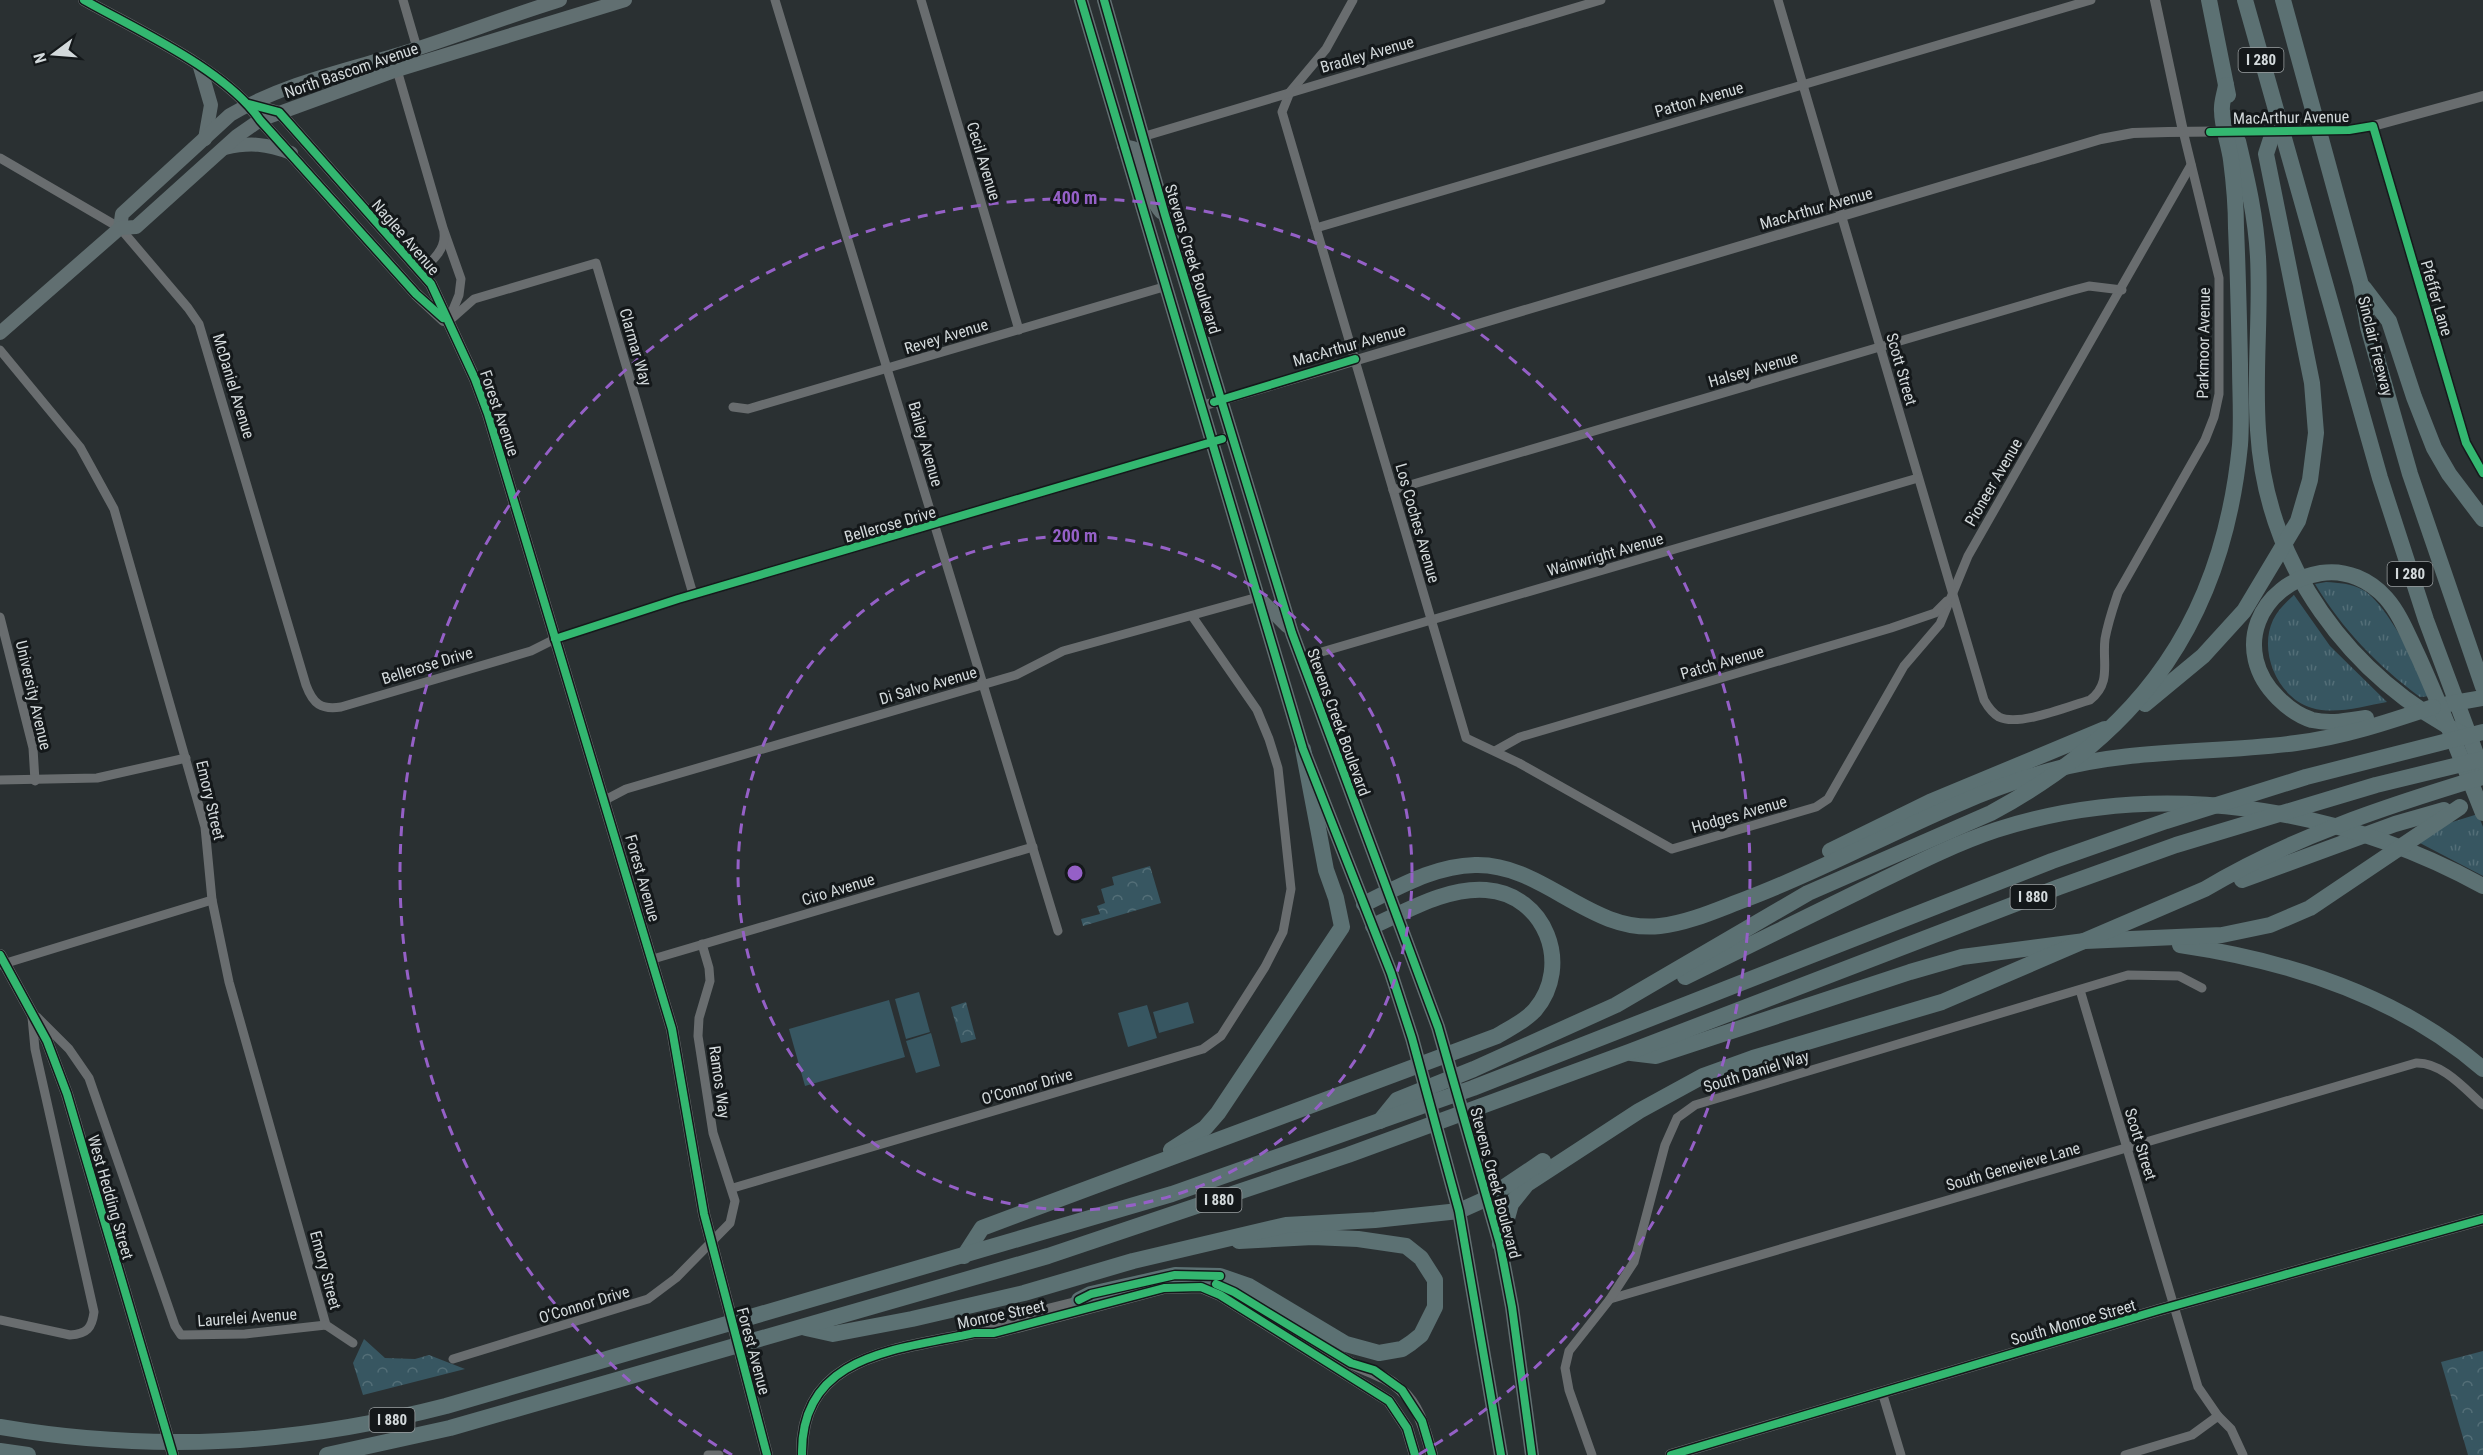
<svg xmlns="http://www.w3.org/2000/svg" width="2483" height="1455" font-family="'Roboto Condensed',sans-serif">
  <style>
    .grass { fill: url(#grass-tufts) }
    .park { fill: url(#park-crowns) }
    .garden { fill: #375661 }
    .lines { fill: none; stroke-linecap: round; stroke-linejoin: round }
    .minor { stroke: #696d6f; stroke-width: 9 }
    .tertiary { stroke: #696d6f; stroke-width: 10 }
    .secondary { stroke: #696d6f; stroke-width: 12 }
    .primary { stroke: #616f71; stroke-width: 14 }
    .motorway { stroke: #5c7173; stroke-width: 16 }
    .cycleway-casing { stroke: #14181a; stroke-width: 11 }
    .cycleway { stroke: #33b770; stroke-width: 8 }
    .ring { fill: none; stroke: #9560c7; stroke-width: 3; stroke-dasharray: 10 8 }
    .labels { text-anchor: middle; stroke-width: 6; stroke-linejoin: round; paint-order: stroke }
    .shield { fill: #14181a; stroke: #9a9fa1; stroke-width: 1.5 }
    .shield-label { font-size: 15px; font-weight: bold; fill: #d3d9db }
    .street-label { font-size: 16px; fill: #d3d9db; stroke: #14181a }
    .centre { fill: #9560c7; stroke: #14181a; stroke-width: 3 }
    .ring-label { font-size: 18px; text-anchor: middle; font-weight: bold; fill: #9560c7; stroke: #14181a; stroke-width: 6; stroke-linejoin: round; paint-order: stroke }
  </style>
  <defs>
    <pattern id="grass-tufts" width="24" height="20" patternUnits="userSpaceOnUse" patternTransform="scale(1.5)"><rect width="24" height="20" fill="#375661"/><path d="M3 7l-1-3M5 7V3M7 7l1-3M15 17l-1-3M17 17v-4M19 17l1-3" fill="none" stroke="#536e77"/></pattern>
    <pattern id="park-crowns" width="20" height="18" patternUnits="userSpaceOnUse" patternTransform="scale(1.5)"><rect width="20" height="18" fill="#375661"/><path d="M2 6a3 3 0 1 1 6 0M12 15a3 3 0 1 1 6 0" fill="none" stroke="#536e77"/></pattern>
  </defs>
  <rect width="100%" height="100%" fill="#2a3032"/>
  <!-- grass -->
  <g class="grass">
    <path d="M 2326,582 C 2339,583 2351,583 2363,590 C 2387,603 2419,670 2432,696 L 2420,697 C 2377,665 2343,630 2315,584 Z"/>
    <path d="M 2294,595 L 2330,646 L 2387,702 C 2364,706 2335,715 2312,708 C 2278,698 2258,652 2273,620 C 2278,610 2286,602 2294,595 Z"/>
    <polygon points="2478,814 2483,827 2483,876 2418,842 2449,823"/>
  </g>
  <!-- park -->
  <g class="park">
    <polygon points="1150,866 1161,903 1083,926 1081,919 1100,914 1097,906 1105,903 1101,889 1114,885 1112,877"/>
    <polygon points="966,1002 976,1039 961,1043 951,1007"/>
    <polygon points="364,1339 385,1358 415,1359 429,1355 465,1369 363,1395 353,1363"/>
    <polygon points="2483,1351 2483,1455 2468,1455 2441,1362"/>
  </g>
  <!-- garden -->
  <g class="garden">
    <polygon points="919,992 930,1032 906,1039 895,999"/>
    <polygon points="889,1000 905,1057 805,1086 789,1029"/>
    <polygon points="1188,1002 1194,1023 1159,1033 1153,1012"/>
    <polygon points="1147,1005 1157,1038 1128,1047 1118,1013"/>
    <polygon points="931,1033 940,1066 916,1073 906,1041"/>
  </g>
  <g class="lines">
    <!-- minor -->
    <g class="minor">
      <polyline points="403,0 417,48"/>
      <polyline points="775,0 1058,931"/>
      <polyline points="921,0 1019,330"/>
      <polyline points="1353,0 1326,49 1290,92 1282,112 1466,738 1519,763 1672,849 1816,807 1828,799 1904,666 1940,624 1968,556 2191,165"/>
      <path d="M 1778,0 L 1984,700 C 1988,707 1992,713 1999,717 C 2019,727 2069,706 2090,700 C 2112,683 2102,662 2105,639 C 2108,622 2113,608 2118,593 L 2205,440 L 2214,417 L 2219,394 L 2219,278 L 2183,131"/>
      <polyline points="397,70 443,228 461,279 459,295 450,317"/>
      <polyline points="1142,137 1601,0"/>
      <path d="M 0,158 L 120,228 L 188,308 L 199,324 L 306,685 C 313,704 321,710 341,707 L 531,651 L 555,639"/>
      <polyline points="1316,228 2091,0"/>
      <path d="M 420,272 C 431,262 446,250 444,233"/>
      <polyline points="448,322 474,299 596,263 693,594"/>
      <polyline points="0,350 80,447 114,509 205,827 212,900 229,982 326,1325"/>
      <polyline points="733,407 748,409 1167,286"/>
      <polyline points="1393,490 2070,291 2089,286 2122,290"/>
      <polyline points="0,617 33,748 35,781"/>
      <polyline points="1301,658 1918,478"/>
      <polyline points="1495,751 1520,737 1891,628 1935,613 1947,601"/>
      <polyline points="0,780 97,778 186,758"/>
      <polyline points="605,800 626,789 1016,675 1063,651 1258,597"/>
      <polyline points="653,959 1033,847"/>
      <polyline points="0,965 212,900"/>
      <polyline points="2080,990 2198,1387 2218,1416"/>
      <polyline points="37,1017 69,1049 89,1078 175,1326 181,1335 245,1334 326,1325"/>
      <polyline points="733,1188 1203,1049 1221,1036 1265,967 1283,932 1291,889 1278,768 1269,739 1257,710 1192,616"/>
      <path d="M 1610,1299 L 2416,1063 C 2442,1062 2465,1089 2483,1105"/>
      <path d="M 0,1320 L 70,1335 C 87,1334 92,1328 94,1312 L 35,1049 L 32,1017"/>
      <polyline points="326,1325 353,1343"/>
      <polyline points="453,1359 648,1299 676,1278 730,1223 735,1201 713,1133 698,1036 699,1018 710,981 709,968 702,944"/>
      <polyline points="1882,1392 1901,1455"/>
      <polyline points="708,1455 719,1455"/>
      <polyline points="1592,1455 1569,1390 1565,1368 1569,1351 1610,1299 1634,1262 1665,1145 1677,1118 1695,1105 2128,975 2179,976 2202,988"/>
      <polyline points="2125,1455 2192,1435 2218,1416 2231,1429 2243,1455"/>
    </g>
    <!-- tertiary -->
    <g class="tertiary">
      <polyline points="2155,0 2183,131"/>
      <polyline points="2373,126 2466,443 2483,473"/>
      <polyline points="1202,406 2101,139 2133,133 2168,132 2349,130 2373,126 2483,96"/>
      <polyline points="555,639 678,599 1232,436"/>
    </g>
    <!-- secondary -->
    <g class="secondary">
      <path d="M 84,0 C 137,30 226,70 260,120 L 416,294 L 444,320"/>
      <polyline points="249,104 279,112 431,284 475,379 488,414 672,1029 704,1214 767,1455"/>
      <polyline points="0,955 47,1041 67,1094 173,1455"/>
      <path d="M 1205,1282 C 1253,1292 1305,1338 1349,1362 C 1368,1372 1384,1374 1401,1390 C 1420,1407 1425,1431 1432,1455"/>
      <polyline points="978,1331 992,1324 1088,1300"/>
      <path d="M 802,1455 C 800,1353 899,1350 974,1333 L 994,1333 L 1164,1288 L 1201,1287 L 1220,1295 L 1389,1401 L 1407,1428 L 1415,1455"/>
      <polyline points="1671,1455 2159,1310 2483,1219"/>
    </g>
    <!-- primary -->
    <g class="primary">
      <polyline points="1081,0 1303,749 1391,973 1412,1038 1459,1211 1501,1455"/>
      <polyline points="1104,0 1165,215 1292,633 1438,1027 1500,1244 1512,1307 1532,1455"/>
      <polyline points="200,67 211,105 205,139"/>
      <path d="M 1124,146 L 1133,148 C 1146,169 1145,194 1161,212"/>
      <path d="M 225,148 C 250,142 267,144 291,153"/>
      <path d="M 120,228 L 122,214 L 230,115 C 288,81 353,69 416,49 C 465,33 512,15 560,0"/>
      <polyline points="0,333 120,228 136,227 237,136 260,120 397,70 625,0"/>
      <polyline points="1258,597 1287,626"/>
    </g>
    <!-- motorway -->
    <g class="motorway">
      <polyline points="2209,0 2228,95"/>
      <polyline points="2245,0 2380,478 2426,620 2482,770"/>
      <polyline points="2283,0 2361,285 2368,327 2410,474 2483,687"/>
      <path d="M 2238,141 C 2247,179 2256,217 2258,257 C 2261,315 2254,372 2258,430 C 2266,565 2349,678 2468,737"/>
      <polyline points="2364,288 2389,321 2414,397 2434,448 2449,474 2483,519"/>
      <polyline points="2145,704 2203,656 2244,611 2298,521 2310,480 2316,433 2312,383 2266,154 2277,120"/>
      <polyline points="2448,704 2483,698"/>
      <path d="M 2366,718 C 2348,721 2330,724 2312,720 C 2299,716 2287,707 2278,698 C 2230,651 2259,583 2321,573 C 2346,569 2370,580 2386,598 C 2401,615 2409,638 2419,658 C 2442,709 2462,761 2483,813"/>
      <polyline points="1830,851 1930,802 2105,729"/>
      <polyline points="2242,880 2395,824 2444,810"/>
      <path d="M 1364,904 C 1399,887 1434,866 1475,865 C 1543,863 1590,934 1660,926 C 1689,923 1719,909 1746,899 C 1848,861 1943,801 2049,771 C 2129,748 2214,754 2296,743 C 2343,737 2388,722 2433,707"/>
      <path d="M 2180,945 C 2289,961 2398,995 2483,1069"/>
      <path d="M 1685,977 C 1745,948 1804,918 1864,889 C 1907,868 1951,845 1996,830 C 2158,778 2337,806 2483,886"/>
      <polyline points="1631,1053 1656,1056 1910,972 1962,957 2085,941 2222,935 2270,925 2310,908 2460,807"/>
      <path d="M 1380,1121 L 1397,1100 L 1474,1069 L 1616,1005 L 1808,893 L 1991,813 C 2143,731 2223,618 2240,445 C 2242,418 2240,391 2240,364 C 2239,318 2238,273 2236,228 C 2236,205 2234,183 2231,160 C 2229,144 2222,127 2222,111 C 2221,103 2225,93 2226,85"/>
      <polyline points="1171,1150 1205,1128 1218,1113 1342,927 1336,898 1326,870 1303,749"/>
      <path d="M 1500,1244 L 1511,1204 L 1527,1184 L 1639,1111 L 1703,1076 L 1753,1058 L 1942,1002 L 2205,889 C 2292,837 2387,806 2483,777"/>
      <path d="M 964,1256 L 982,1228 L 1497,1036 C 1510,1028 1524,1022 1535,1010 C 1573,965 1545,894 1486,890 C 1447,887 1407,911 1373,926"/>
      <polyline points="1079,1300 1091,1294 1175,1275 1220,1276 1249,1286 1346,1344 1379,1353 1402,1349 1411,1343 1421,1335 1435,1307 1435,1280 1421,1258 1406,1246 1358,1239 1313,1237 1239,1241"/>
      <polyline points="806,1328 833,1334 912,1319 1024,1293 1133,1261 1286,1225 1375,1220 1459,1211 1488,1198 1543,1161"/>
      <path d="M 0,1427 C 153,1453 295,1445 446,1406 L 1172,1194 L 1473,1088 L 2052,861 L 2166,821 L 2306,777 L 2483,732"/>
      <polyline points="0,1451 28,1455"/>
      <polyline points="327,1455 450,1428 1048,1256 1348,1155 1629,1052 2059,887 2176,845 2376,785 2483,759"/>
    </g>
    <defs>
      <g id="cycleway">
        <path d="M 84,0 C 137,30 226,70 260,120 L 416,294 L 443,318"/>
        <polyline points="1081,0 1303,749 1391,973 1412,1038 1459,1211 1501,1455"/>
        <polyline points="1104,0 1165,215 1292,633 1438,1027 1500,1244 1512,1307 1532,1455"/>
        <polyline points="249,104 279,112 431,284 475,379 488,414 672,1029 704,1214 767,1455"/>
        <polyline points="2210,132 2349,130 2373,126 2466,443 2483,473"/>
        <polyline points="1214,402 1355,359"/>
        <polyline points="555,639 678,599 1222,439"/>
        <polyline points="0,955 47,1041 67,1094 173,1455"/>
        <polyline points="1216,1284 1234,1292 1351,1363 1374,1370 1402,1390 1422,1421 1432,1455"/>
        <polyline points="1079,1300 1091,1294 1175,1275 1220,1276"/>
        <path d="M 802,1455 C 800,1353 899,1350 974,1333 L 994,1333 L 1164,1288 L 1201,1287 L 1220,1295 L 1389,1401 L 1407,1428 L 1415,1455"/>
        <polyline points="1671,1455 2159,1310 2483,1219"/>
      </g>
    </defs>
    <!-- cycleway casing -->
    <use href="#cycleway" class="cycleway-casing"/>
    <!-- cycleway -->
    <use href="#cycleway" class="cycleway"/>
  </g>
  <!-- distance rings -->
  <g class="ring">
    <circle cx="1075" cy="873" r="337"/>
    <path d="M732 1455A675 675 0 1 1 1418 1455"/>
  </g>
  <g class="labels">
    <!-- shield labels -->
    <g class="shield">
      <rect x="2238.5" y="48" width="45" height="24" rx="4.5"/>
      <rect x="2387.5" y="562" width="45" height="24" rx="4.5"/>
      <rect x="2010.5" y="885" width="45" height="24" rx="4.5"/>
      <rect x="1196.5" y="1188" width="45" height="24" rx="4.5"/>
      <rect x="369.5" y="1408" width="45" height="24" rx="4.5"/>
    </g>
    <g class="shield-label">
      <text x="2261" y="65">I 280</text>
      <text x="2410" y="579">I 280</text>
      <text x="2033" y="902">I 880</text>
      <text x="1219" y="1205">I 880</text>
      <text x="392" y="1425">I 880</text>
    </g>
    <!-- street labels -->
    <g class="street-label">
      <text transform="translate(1367 54) rotate(-16)" y="6">Bradley Avenue</text>
      <text transform="translate(351 70) rotate(-19)" y="6">North Bascom Avenue</text>
      <text transform="translate(1699 99) rotate(-16)" y="6">Patton Avenue</text>
      <text transform="translate(2291 117) rotate(-1)" y="6">MacArthur Avenue</text>
      <text transform="translate(984 161) rotate(73)" y="6">Cecil Avenue</text>
      <text transform="translate(1816 208) rotate(-16)" y="6">MacArthur Avenue</text>
      <text transform="translate(406 237) rotate(49)" y="6">Naglee Avenue</text>
      <text transform="translate(1193 259) rotate(73)" y="6">Stevens Creek Boulevard</text>
      <text transform="translate(2437 298) rotate(74)" y="6">Pfeffer Lane</text>
      <text transform="translate(946 336) rotate(-17)" y="6">Revey Avenue</text>
      <text transform="translate(2203 343) rotate(-89)" y="6">Parkmoor Avenue</text>
      <text transform="translate(1349 345) rotate(-16)" y="6">MacArthur Avenue</text>
      <text transform="translate(2376 346) rotate(76)" y="6">Sinclair Freeway</text>
      <text transform="translate(636 347) rotate(74)" y="6">Clarmar Way</text>
      <text transform="translate(1753 369) rotate(-16)" y="6">Halsey Avenue</text>
      <text transform="translate(1902 369) rotate(74)" y="6">Scott Street</text>
      <text transform="translate(234 386) rotate(73)" y="6">McDaniel Avenue</text>
      <text transform="translate(500 413) rotate(71)" y="6">Forest Avenue</text>
      <text transform="translate(926 444) rotate(74)" y="6">Bailey Avenue</text>
      <text transform="translate(1993 482) rotate(-60)" y="6">Pioneer Avenue</text>
      <text transform="translate(1418 523) rotate(74)" y="6">Los Coches Avenue</text>
      <text transform="translate(890 524) rotate(-16)" y="6">Bellerose Drive</text>
      <text transform="translate(1605 554) rotate(-16)" y="6">Wainwright Avenue</text>
      <text transform="translate(1722 662) rotate(-16)" y="6">Patch Avenue</text>
      <text transform="translate(427 665) rotate(-17)" y="6">Bellerose Drive</text>
      <text transform="translate(928 685) rotate(-16)" y="6">Di Salvo Avenue</text>
      <text transform="translate(34 695) rotate(77)" y="6">University Avenue</text>
      <text transform="translate(1339 722) rotate(70)" y="6">Stevens Creek Boulevard</text>
      <text transform="translate(211 800) rotate(77)" y="6">Emory Street</text>
      <text transform="translate(1739 814) rotate(-16)" y="6">Hodges Avenue</text>
      <text transform="translate(643 878) rotate(74)" y="6">Forest Avenue</text>
      <text transform="translate(838 889) rotate(-17)" y="6">Ciro Avenue</text>
      <text transform="translate(1756 1071) rotate(-17)" y="6">South Daniel Way</text>
      <text transform="translate(720 1082) rotate(82)" y="6">Ramos Way</text>
      <text transform="translate(1027 1086) rotate(-16)" y="6">O’Connor Drive</text>
      <text transform="translate(2141 1144) rotate(73)" y="6">Scott Street</text>
      <text transform="translate(2013 1166) rotate(-16)" y="6">South Genevieve Lane</text>
      <text transform="translate(1496 1183) rotate(75)" y="6">Stevens Creek Boulevard</text>
      <text transform="translate(111 1197) rotate(74)" y="6">West Hedding Street</text>
      <text transform="translate(326 1270) rotate(75)" y="6">Emory Street</text>
      <text transform="translate(584 1304) rotate(-17)" y="6">O’Connor Drive</text>
      <text transform="translate(1001 1314) rotate(-12)" y="6">Monroe Street</text>
      <text transform="translate(247 1317) rotate(-4)" y="6">Laurelei Avenue</text>
      <text transform="translate(2073 1322) rotate(-16)" y="6">South Monroe Street</text>
      <text transform="translate(754 1351) rotate(75)" y="6">Forest Avenue</text>
    </g>
  </g>
  <circle cx="1075" cy="873" r="9" class="centre"/>
  <g class="ring-label">
    <text x="1075" y="204">400 m</text>
    <text x="1075" y="542">200 m</text>
  </g>
  <!-- north arrow -->
  <g transform="translate(54 54) rotate(254)" stroke="#14181a" stroke-width="4.5" paint-order="stroke">
  <path d="M0-4.5L10 22L0 15L-10 22Z" fill="#d3d9db"/>
  <text y="-9" font-size="16" font-weight="bold" text-anchor="middle" fill="#d3d9db">N</text>
  </g>
</svg>
